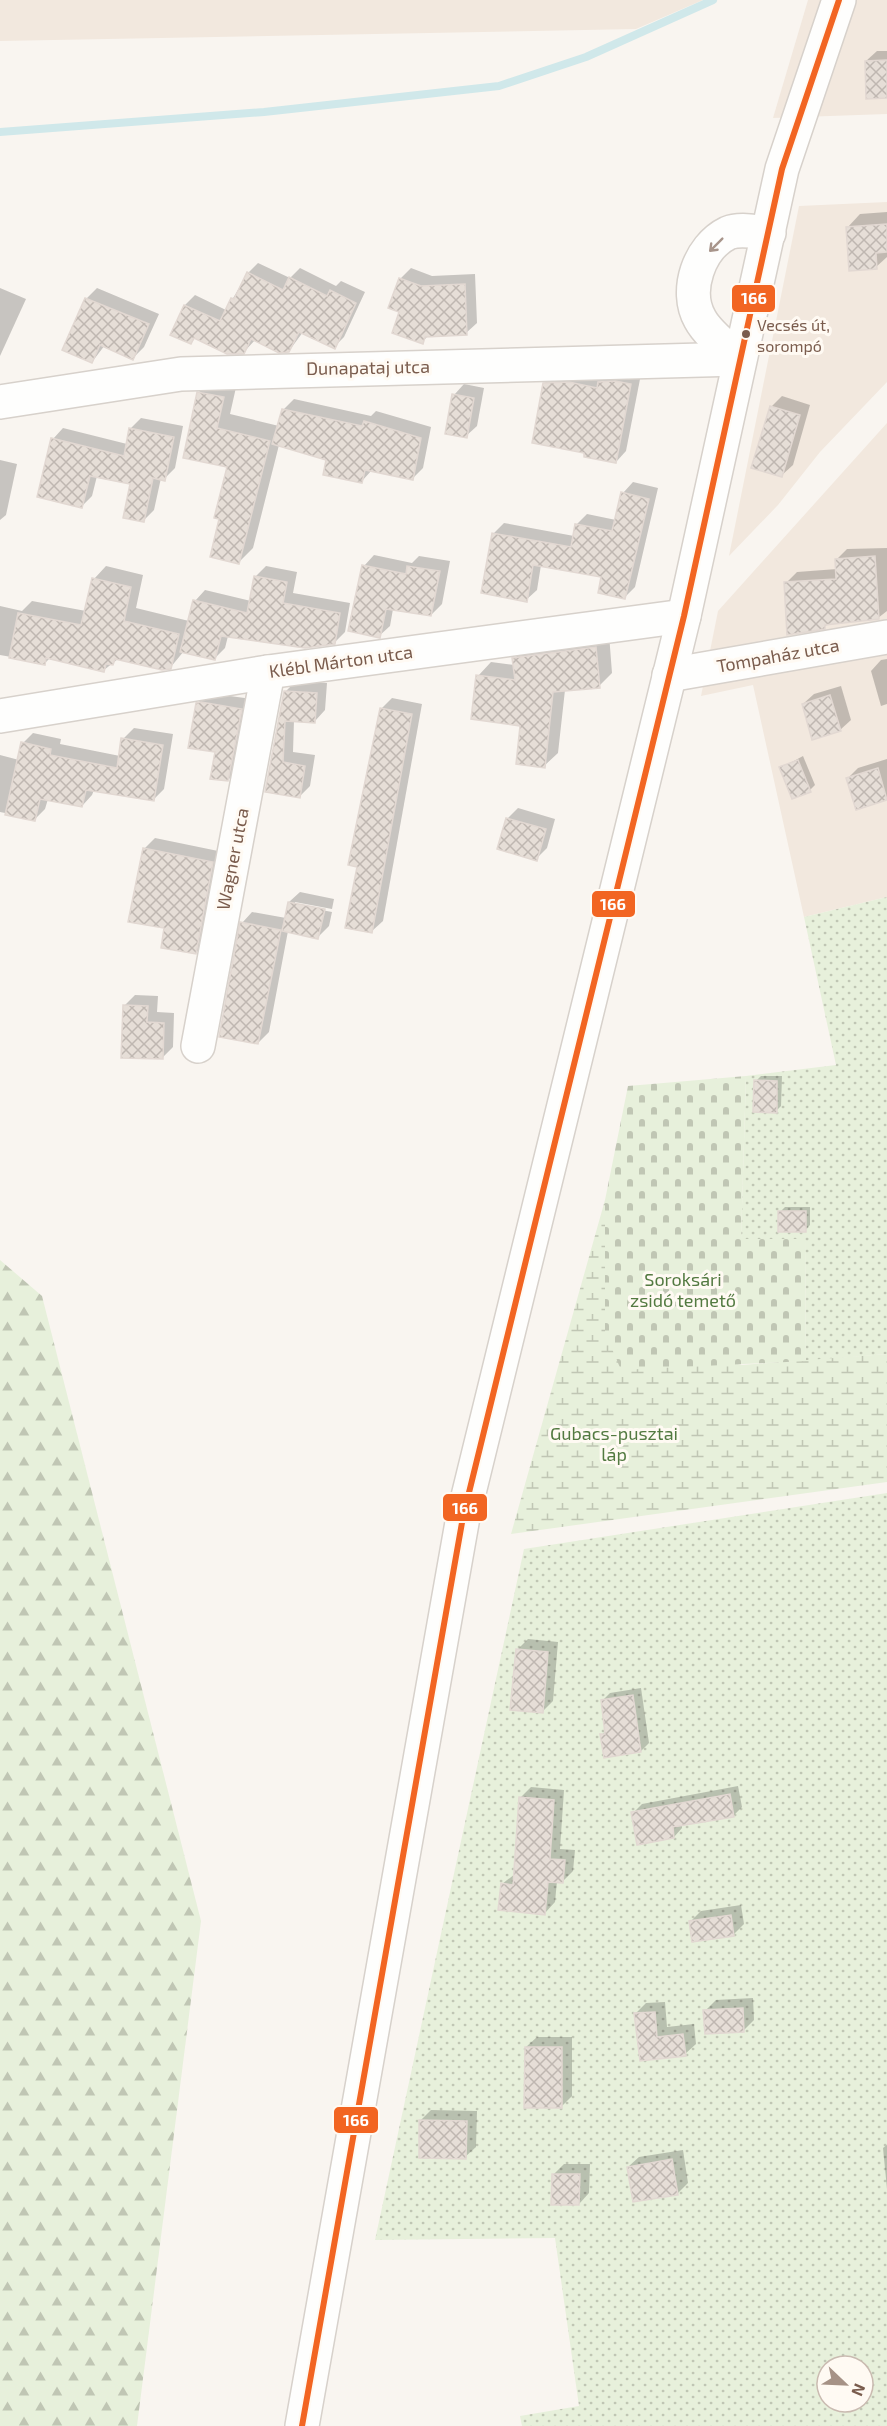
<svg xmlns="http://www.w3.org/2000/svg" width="887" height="2426" font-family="'Exo 2',sans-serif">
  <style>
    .residential { fill: #f2e8de }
    .grass { fill: url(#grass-dots); fill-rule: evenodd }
    .forest { fill: url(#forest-firs) }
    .wetland { fill: url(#wetland-marsh) }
    .cemetery { fill: url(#cemetery-stones) }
    .shadow { fill: #0003 }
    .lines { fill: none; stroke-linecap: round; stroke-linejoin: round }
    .stream { stroke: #d0e8ea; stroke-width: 8 }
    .building { fill: url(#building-cross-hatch); stroke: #e2d8d2; stroke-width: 1.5 }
    .minor-casing { stroke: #d7d1cb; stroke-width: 36 }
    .minor { stroke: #fefefd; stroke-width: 33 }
    .bus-1-casing { stroke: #fffaf3; stroke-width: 10 }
    .bus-1 { stroke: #f26522; stroke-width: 6 }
    .oneway { stroke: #a8958b }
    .bus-dot { fill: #7a5c4d; stroke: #fffaf3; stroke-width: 2 }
    .labels { text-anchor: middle; stroke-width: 6; stroke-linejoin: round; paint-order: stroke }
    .bus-label { font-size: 16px; fill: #7a5c4d; stroke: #fffaf3; text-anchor: start }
    .street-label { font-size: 18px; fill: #7a5c4d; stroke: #fffaf3 }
    .park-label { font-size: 18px; fill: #537a41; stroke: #fffaf3 }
    .line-badge { stroke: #fffaf3; stroke-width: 2 }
    .badge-label { font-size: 16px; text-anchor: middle; font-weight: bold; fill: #fff }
  </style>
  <defs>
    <pattern id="grass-dots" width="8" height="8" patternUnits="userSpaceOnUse" patternTransform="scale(1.5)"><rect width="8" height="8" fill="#e7f0db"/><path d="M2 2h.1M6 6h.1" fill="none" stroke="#c0c6b4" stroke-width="1.8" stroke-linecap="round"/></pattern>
    <pattern id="forest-firs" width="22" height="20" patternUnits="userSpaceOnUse" patternTransform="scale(1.5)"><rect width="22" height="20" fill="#e7f0db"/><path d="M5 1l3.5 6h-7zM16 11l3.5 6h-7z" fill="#c0c6b4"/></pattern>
    <pattern id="wetland-marsh" width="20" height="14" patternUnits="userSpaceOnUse" patternTransform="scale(1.5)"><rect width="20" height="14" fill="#e7f0db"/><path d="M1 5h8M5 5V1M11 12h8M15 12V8" fill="none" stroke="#c0c6b4"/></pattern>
    <pattern id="cemetery-stones" width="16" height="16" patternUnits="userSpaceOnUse" patternTransform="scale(1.5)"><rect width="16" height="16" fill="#e7f0db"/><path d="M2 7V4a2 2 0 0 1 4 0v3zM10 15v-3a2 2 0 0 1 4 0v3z" fill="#c0c6b4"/></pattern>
    <pattern id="building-cross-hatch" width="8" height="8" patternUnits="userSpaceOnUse" patternTransform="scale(1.5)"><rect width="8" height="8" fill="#e6ded7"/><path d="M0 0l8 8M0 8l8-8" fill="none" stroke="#bfb7b1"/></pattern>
  </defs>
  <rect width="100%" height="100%" fill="#f9f5f0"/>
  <!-- residential -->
  <g class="residential">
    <polygon points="0,0 703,0 636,29 0,41"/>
    <polygon points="808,0 887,0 887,114 773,118"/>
    <polygon points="887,202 887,382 820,452 778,505 729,556 799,206"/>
    <polygon points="887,423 887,897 804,917 753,685 701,696 718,611"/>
  </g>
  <!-- grass -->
  <g class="grass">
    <polygon points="887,897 887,1354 806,1361 805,1239 741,1239 746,1076 836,1065 804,917"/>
    <path d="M 887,1493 L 887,2426 L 522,2426 L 520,2416 L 579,2406 L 555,2238 L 375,2240 L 524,1549 ZM 827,2366 L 863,2366 L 863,2402 L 827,2402 Z"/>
  </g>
  <!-- forest -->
  <polygon class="forest" points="0,1260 42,1296 201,1921 137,2426 0,2426"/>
  <!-- wetland -->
  <polygon class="wetland" points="605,1200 605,1332 742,1365 887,1354 887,1482 511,1534"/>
  <!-- cemetery -->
  <polygon class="cemetery" points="746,1076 741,1239 805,1239 806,1361 621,1370 605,1332 605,1200 628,1086"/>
  <!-- shadow -->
  <g class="shadow">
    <polygon points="877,51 887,51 887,96 866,61"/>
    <polygon points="887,212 887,257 876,267 847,228 860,214"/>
    <polygon points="258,263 290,278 300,268 336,286 341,281 365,292 344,337 334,347 303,332 289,351 255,340 244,352 196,337 191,343 172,334 185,305 195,295 226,310 248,273"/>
    <polygon points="411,268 432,276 475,274 477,323 466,333 429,335 422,342 401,311 400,279"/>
    <polygon points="0,288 26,299 0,356"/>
    <polygon points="97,288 159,314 144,347 133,358 105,345 92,362 86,299"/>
    <polygon points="555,373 641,374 626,451 616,462 544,384"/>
    <polygon points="212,379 237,383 230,414 279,426 283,410 294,399 371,416 376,411 431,427 423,468 413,478 372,470 362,481 327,459 279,445 253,548 239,562 221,518 229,466 198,393"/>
    <polygon points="464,384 484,388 477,426 466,436 454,395"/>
    <polygon points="782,396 810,405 793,465 782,475 771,407"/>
    <polygon points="141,418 183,426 175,468 164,479 161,478 154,510 144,520 132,483 97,476 92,496 82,506 53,439 63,428 127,444 131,428"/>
    <polygon points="0,460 17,464 6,515 0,520"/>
    <polygon points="633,482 658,488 635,587 624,598 603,576 541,565 537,590 526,600 482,592 494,533 504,523 574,536 576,525 587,514 616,520 623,493"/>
    <polygon points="887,548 887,611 878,618 828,624 824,627 786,583 797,572 837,569 836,560 847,549"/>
    <polygon points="374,555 412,563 419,556 450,561 442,604 431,615 393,609 390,626 379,636 364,566"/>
    <polygon points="106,566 143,575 136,608 189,621 195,601 205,590 251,601 255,577 266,566 297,572 293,593 350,603 345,632 334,643 277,642 275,644 228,636 225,648 214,659 184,651 170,668 118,659 104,670 51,657 45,663 0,655 0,606 22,611 32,601 86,611 94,579"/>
    <polygon points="609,634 612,673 599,686 565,690 558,753 544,766 522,725 478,676 491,662 515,665 514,659 528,645"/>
    <polygon points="887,659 887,704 881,706 871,671 881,660"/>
    <polygon points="296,681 327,683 325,710 315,721 294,720 293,752 315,755 310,786 299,797 266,791 285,692"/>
    <polygon points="841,686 851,720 840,730 803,704 814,694"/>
    <polygon points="208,693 252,699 239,769 228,780 197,704"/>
    <polygon points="392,698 422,704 383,921 372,931 359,866 381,709"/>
    <polygon points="134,728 173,734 164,789 153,800 94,790 92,795 82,806 48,799 45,809 35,819 0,812 0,755 19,760 23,743 33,733 61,739 60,744 120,756 123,739"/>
    <polygon points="803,756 815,785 810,790 781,768"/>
    <polygon points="887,759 887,798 857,808 848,778 858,768"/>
    <polygon points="518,808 555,819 547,848 536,859 507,819"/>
    <polygon points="155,838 223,852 206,942 196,953 144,849"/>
    <polygon points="300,892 334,899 332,909 295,902 295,905 332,912 329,926 318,937 288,931 269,1032 258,1043 242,923 252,912 286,918 289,902"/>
    <polygon points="135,995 158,996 157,1012 174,1013 173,1047 162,1058 124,1006"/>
    <polygon points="761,1076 782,1076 781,1106 776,1111 756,1081"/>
    <polygon points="785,1207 810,1207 810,1225 805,1230 780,1212"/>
    <polygon points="528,1639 558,1642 553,1701 542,1712 517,1650"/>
    <polygon points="641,1688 649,1743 641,1751 602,1735 606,1730 602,1701 610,1693"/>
    <polygon points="738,1786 742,1807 733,1816 682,1824 682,1828 674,1837 633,1813 642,1804"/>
    <polygon points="531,1787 564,1790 560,1849 575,1850 573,1871 562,1882 557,1881 555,1902 545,1913 502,1884 515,1874 520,1798"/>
    <polygon points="741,1905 744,1924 733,1935 690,1922 701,1911"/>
    <polygon points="753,1998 754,2020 744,2030 705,2011 716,2000"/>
    <polygon points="665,2002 667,2027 694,2024 696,2044 685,2054 641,2060 635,2014 646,2003"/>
    <polygon points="537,2037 572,2037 572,2096 561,2107 526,2047"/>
    <polygon points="431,2110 477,2111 476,2147 465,2157 421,2120"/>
    <polygon points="887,2145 887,2189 883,2148"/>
    <polygon points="683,2150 688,2183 678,2193 628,2167 639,2157"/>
    <polygon points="564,2164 590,2164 589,2193 579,2204 554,2174"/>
  </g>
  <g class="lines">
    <!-- stream -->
    <polyline class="stream" points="0,132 264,112 499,86 586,57 713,0"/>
  </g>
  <!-- building -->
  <g class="building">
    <polygon points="887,60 887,98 866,99 865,61"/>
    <polygon points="887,224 887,252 876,253 877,269 849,271 846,227"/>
    <polygon points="247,272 283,290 289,277 327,296 330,290 356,303 335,349 299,332 289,352 279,353 251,339 244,354 227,354 194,338 191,344 170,335 184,305 220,321 231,298 234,299"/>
    <polygon points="399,278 421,286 465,284 467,335 425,337 423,344 392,333 399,312 388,308"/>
    <polygon points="85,298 149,324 133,360 100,345 92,363 62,350"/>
    <polygon points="615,381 631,384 616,463 584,457 584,453 532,443 543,383 569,382 597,388 598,382"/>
    <polygon points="197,392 224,397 217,428 270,441 239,564 210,557 219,519 214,518 227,467 183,458"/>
    <polygon points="452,394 474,398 467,438 445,434"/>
    <polygon points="770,406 800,415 782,477 751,468"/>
    <polygon points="282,409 362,426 364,421 421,438 413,480 365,470 362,483 323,475 326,460 272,444"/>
    <polygon points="129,428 174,437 165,481 153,478 144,522 123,518 130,484 90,476 82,508 37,497 51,438 124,456"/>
    <polygon points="621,492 649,499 625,599 598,593 601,577 533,565 527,602 481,593 492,533 571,547 575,524 612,531"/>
    <polygon points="875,556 879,619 825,625 825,629 787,635 784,582 836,579 835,559"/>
    <polygon points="362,565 406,574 407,566 440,571 431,616 386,609 380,638 348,631"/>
    <polygon points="254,576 287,582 283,603 340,613 335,644 305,648 221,636 215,660 180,652 193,600 247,613"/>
    <polygon points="92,578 131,587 124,621 179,634 171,669 162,670 115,659 113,665 106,664 104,672 46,658 45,665 9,658 18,613 81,625"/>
    <polygon points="596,647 600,688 553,692 545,768 516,764 520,726 471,719 476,675 515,680 512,658"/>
    <polygon points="284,691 317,693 315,723 285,721 283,762 305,766 300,798 265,792"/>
    <polygon points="830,695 841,731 812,740 802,704"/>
    <polygon points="201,702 242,709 228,781 210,779 215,752 188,748 196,703"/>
    <polygon points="380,708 412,714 372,933 345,928 357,867 348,865"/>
    <polygon points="121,738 163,745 154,801 86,790 82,807 40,799 35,821 5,815 21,742 51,749 50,755 117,768"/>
    <polygon points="798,760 811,792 792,799 779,767"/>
    <polygon points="878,768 887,800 856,810 846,778"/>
    <polygon points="506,818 546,829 537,861 497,849"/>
    <polygon points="143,848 213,862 196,954 161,948 164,928 128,922"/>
    <polygon points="288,902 325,909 318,939 282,931"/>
    <polygon points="240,922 281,930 258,1044 219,1037"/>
    <polygon points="123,1005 148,1006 147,1022 164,1023 163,1059 121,1058"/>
    <polygon points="754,1080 777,1081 777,1113 753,1112"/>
    <rect x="778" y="1211" width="28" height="21"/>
    <polygon points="516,1649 548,1652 543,1713 510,1710"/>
    <polygon points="633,1695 641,1752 604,1758 600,1734 605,1734 601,1700"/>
    <polygon points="730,1794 734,1817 673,1827 674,1838 637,1845 631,1812"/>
    <polygon points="519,1797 554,1800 550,1859 565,1860 563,1883 548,1882 545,1915 498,1910 501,1883 513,1885"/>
    <polygon points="731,1915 734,1936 692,1942 689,1921"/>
    <polygon points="743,2008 744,2032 705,2034 703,2010"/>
    <polygon points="655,2012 657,2037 683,2034 686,2056 640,2061 634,2013"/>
    <polygon points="525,2047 562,2047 562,2108 524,2108"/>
    <polygon points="419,2120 467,2121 466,2159 419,2158"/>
    <polygon points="672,2159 678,2195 633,2202 627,2167"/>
    <polygon points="552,2174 580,2174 579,2205 551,2205"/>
  </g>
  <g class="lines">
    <defs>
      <g id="minor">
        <path d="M 739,359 C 726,347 708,334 700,319 C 684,291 699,247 728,233 C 740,228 756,232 769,233"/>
        <polyline points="0,402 181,374 739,359"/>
        <polyline points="669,675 887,637"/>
        <polyline points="0,716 268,672 684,616"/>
        <polyline points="198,1046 268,672"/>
        <polyline points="302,2426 463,1517 684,616 782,169 839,0"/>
      </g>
    </defs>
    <!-- minor casing -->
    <use href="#minor" class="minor-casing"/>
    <!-- minor -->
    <use href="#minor" class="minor"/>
    <defs>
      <polyline id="bus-1" points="302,2426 463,1517 684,616 782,169 839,0"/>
    </defs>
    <!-- bus-1 casing -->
    <use href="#bus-1" class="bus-1-casing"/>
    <!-- bus-1 -->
    <use href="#bus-1" class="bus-1"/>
  </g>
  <!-- one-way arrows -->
  <defs><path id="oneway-shaft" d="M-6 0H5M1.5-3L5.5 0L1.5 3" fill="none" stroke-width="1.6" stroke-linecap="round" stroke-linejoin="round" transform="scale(1.5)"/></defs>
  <use class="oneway" href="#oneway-shaft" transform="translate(716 245) rotate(135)"/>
  <!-- markers -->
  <circle class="bus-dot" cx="746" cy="334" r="5"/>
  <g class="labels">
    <!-- bus labels -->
    <g class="bus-label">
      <text x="757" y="331">Vecsés út,<tspan x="757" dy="21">sorompó</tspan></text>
    </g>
    <!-- street labels -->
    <g class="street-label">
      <text transform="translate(368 368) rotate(-1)" y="6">Dunapataj utca</text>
      <text transform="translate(778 656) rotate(-10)" y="6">Tompaház utca</text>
      <text transform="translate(341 662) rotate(-8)" y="6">Klébl Márton utca</text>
      <text transform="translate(233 859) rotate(-79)" y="6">Wagner utca</text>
    </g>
    <!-- park labels -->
    <g class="park-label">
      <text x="683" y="1286">Soroksári<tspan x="683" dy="21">zsidó temető</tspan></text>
      <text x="614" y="1440">Gubacs-pusztai<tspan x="614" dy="21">láp</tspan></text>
    </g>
  </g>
  <g class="line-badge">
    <rect x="731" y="284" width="45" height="29" rx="6" fill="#f26522"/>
    <rect x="591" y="890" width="45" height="28" rx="6" fill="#f26522"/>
    <rect x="442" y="1493" width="46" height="29" rx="6" fill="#f26522"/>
    <rect x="333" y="2106" width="46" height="28" rx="6" fill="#f26522"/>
  </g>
  <g class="badge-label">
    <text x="754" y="304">166</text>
    <text x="613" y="910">166</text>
    <text x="465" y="1514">166</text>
    <text x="356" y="2126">166</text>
  </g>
  <!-- north arrow -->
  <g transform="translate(845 2384) rotate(113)"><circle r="28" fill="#fffaf3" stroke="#cabbb1" stroke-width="1.5"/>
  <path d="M0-4.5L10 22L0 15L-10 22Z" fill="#a69286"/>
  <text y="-9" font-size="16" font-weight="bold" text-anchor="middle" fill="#7a5c4d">N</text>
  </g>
</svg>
